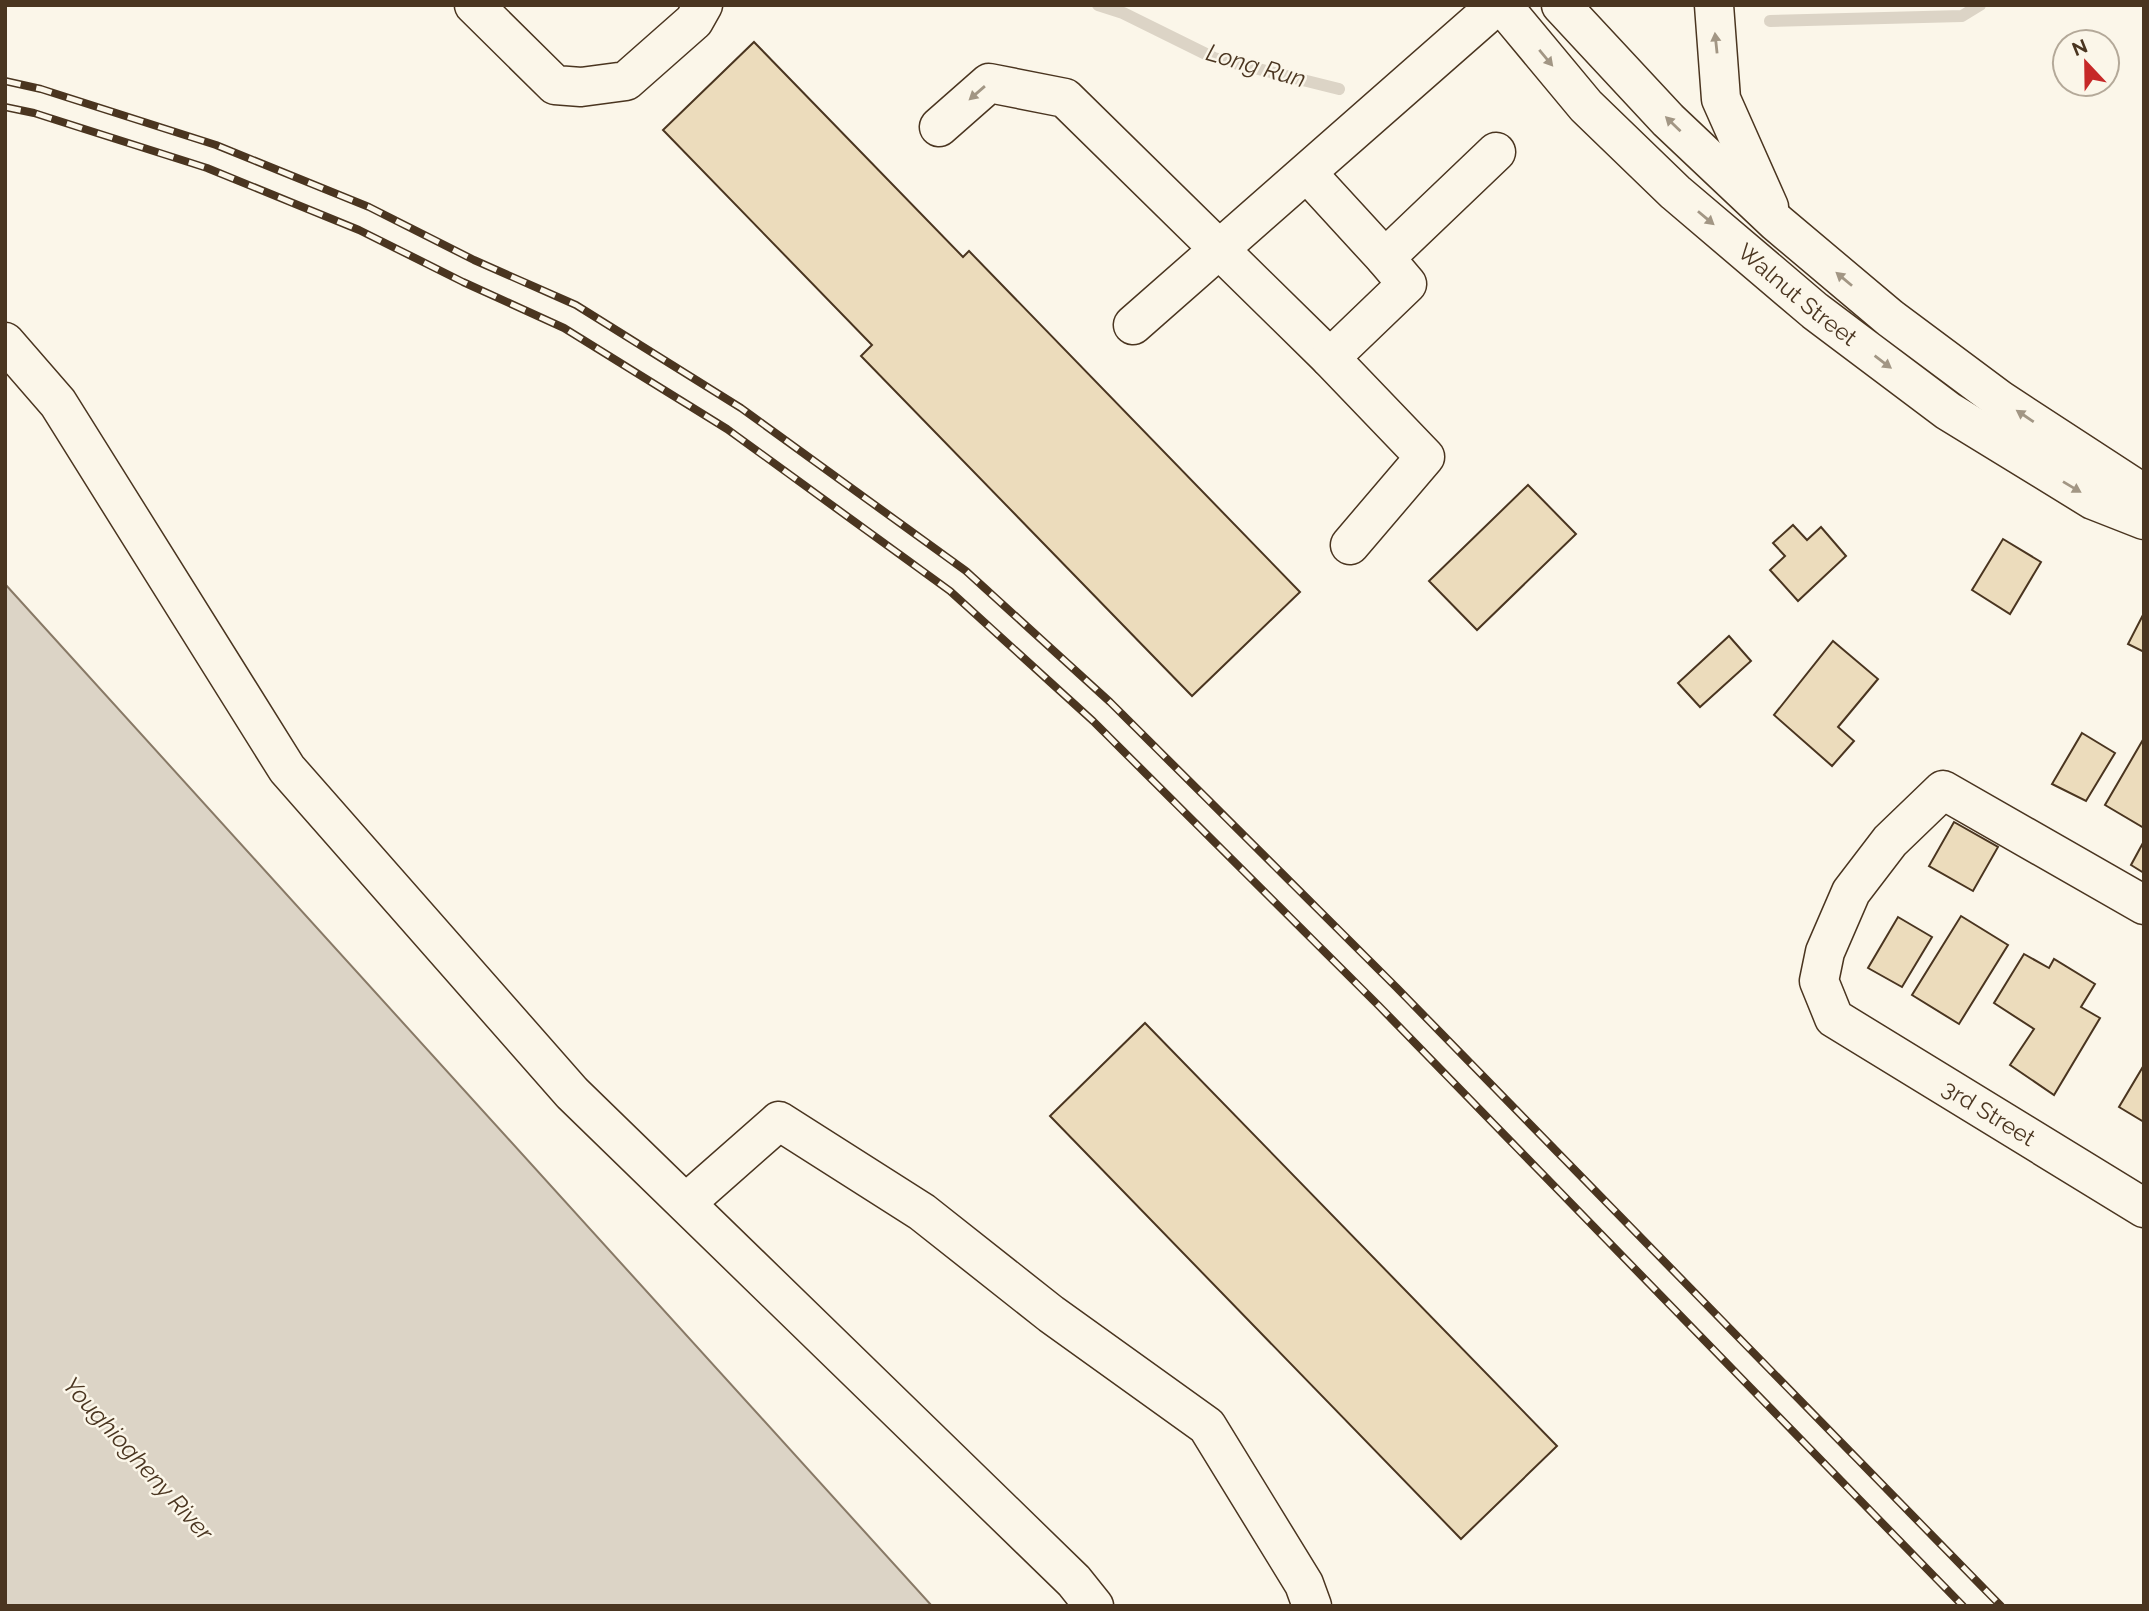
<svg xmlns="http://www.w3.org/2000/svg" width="2149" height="1611" font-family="Raleway,sans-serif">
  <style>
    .water { fill: #dcd4c6; stroke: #887966; stroke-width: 2 }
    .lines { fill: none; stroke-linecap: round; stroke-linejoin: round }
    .stream { stroke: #dcd4c6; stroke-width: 12 }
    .building { fill: #ecdcbc; stroke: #4a3520; stroke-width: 2 }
    .minor-casing { stroke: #4a3520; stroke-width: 41 }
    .major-casing { stroke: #4a3520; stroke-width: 41 }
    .minor { stroke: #fbf6e9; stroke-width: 38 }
    .major { stroke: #fbf6e9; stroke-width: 38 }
    .rail-casing { stroke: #4a3520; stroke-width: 8 }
    .rail { stroke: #fbf6e9; stroke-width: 5; stroke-dasharray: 16; stroke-linecap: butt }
    .oneway { fill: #a29684 }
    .labels { text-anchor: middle; stroke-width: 5; stroke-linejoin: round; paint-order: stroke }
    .street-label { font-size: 23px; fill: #4a3520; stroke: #fbf6e9 }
    .water-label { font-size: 24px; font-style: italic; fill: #4a3520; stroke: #fbf6e9 }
  </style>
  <rect width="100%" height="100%" fill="#fbf6e9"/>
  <!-- water -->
  <polygon class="water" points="5,584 932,1606 5,1606"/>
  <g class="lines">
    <!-- stream -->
    <g class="stream">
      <polyline points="1098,5 1123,13 1214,58 1339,89"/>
      <polyline points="1770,21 1962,16 1980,5"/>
    </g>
  </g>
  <!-- building -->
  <g class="building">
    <polygon points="754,42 963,257 969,251 1300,592 1192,696 861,356 872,345 663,130"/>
    <polygon points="1528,485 1576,534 1477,630 1429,581"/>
    <polygon points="1793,525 1807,540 1821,527 1846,556 1798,601 1770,570 1785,556 1773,543"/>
    <polygon points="2003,539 2041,562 2010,614 1972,590"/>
    <polygon points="2144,613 2144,652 2128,644"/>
    <polygon points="1729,636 1751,661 1700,707 1678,683"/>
    <polygon points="1833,641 1878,679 1838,727 1854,741 1832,766 1774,715"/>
    <polygon points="2082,733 2115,753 2086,801 2052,784"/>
    <polygon points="2144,738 2144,828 2105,805"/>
    <polygon points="1954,822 1998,847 1973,891 1929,866"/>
    <polygon points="2144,841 2144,873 2131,865"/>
    <polygon points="1961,916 2008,945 1959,1024 1912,995"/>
    <polygon points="1898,917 1932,937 1902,987 1868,968"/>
    <polygon points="2024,954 2049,968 2054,959 2095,984 2081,1007 2100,1018 2054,1095 2010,1065 2034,1029 1994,1003"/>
    <polygon points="1145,1023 1557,1446 1461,1539 1050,1116"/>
    <polygon points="2144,1065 2144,1122 2119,1107"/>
  </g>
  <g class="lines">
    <defs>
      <g id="minor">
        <polyline points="474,5 555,85 581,87 626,81 694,21 703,5"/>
        <polyline points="939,127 989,83 1065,98 1330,358 1407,284 1385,258"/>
        <polyline points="1307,173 1385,258 1496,152"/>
        <polyline points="1133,325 1497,5"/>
        <polyline points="5,342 58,403 287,769 572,1093 1074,1581 1094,1606"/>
        <polyline points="1330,358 1425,457 1350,545"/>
        <path id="s1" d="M 2144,905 L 1943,790 L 1890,841 L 1851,892 L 1825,952 L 1819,981 L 1834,1018 L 2144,1208"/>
        <polyline points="686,1203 779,1121 922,1212 1051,1314 1207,1426 1304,1584 1312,1606"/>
      </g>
      <g id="major">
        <path id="s2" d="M 1502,5 L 1586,106 L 1675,192 L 1815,311 L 1948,411 L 2093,500 L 2144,520"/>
        <polyline points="1561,5 1668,120 1776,222 1890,318 2000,400 2144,494"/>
        <polyline points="1714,5 1721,99 1769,207"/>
      </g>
    </defs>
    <!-- minor casing -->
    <use href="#minor" class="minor-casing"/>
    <!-- major casing -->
    <use href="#major" class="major-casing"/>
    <!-- minor -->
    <use href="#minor" class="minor"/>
    <!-- major -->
    <use href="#major" class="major"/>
    <defs>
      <g id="rail">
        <polyline points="5,81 41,89 216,145 369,207 474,260 576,305 741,408 966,571 1110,702 1396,987 2001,1606"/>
        <polyline points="5,107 34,113 207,168 359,230 463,282 564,328 727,429 950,591 1093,721 1378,1005 1963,1606"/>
      </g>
    </defs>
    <!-- rail casing -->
    <use href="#rail" class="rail-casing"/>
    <!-- rail -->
    <use href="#rail" class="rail"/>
  </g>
  <!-- one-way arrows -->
  <defs><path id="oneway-solid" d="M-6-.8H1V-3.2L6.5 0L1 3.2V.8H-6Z" transform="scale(1.75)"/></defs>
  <g class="oneway">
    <use href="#oneway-solid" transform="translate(1716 43) rotate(-96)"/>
    <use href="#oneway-solid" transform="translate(1546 58) rotate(50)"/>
    <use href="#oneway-solid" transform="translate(977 93) rotate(139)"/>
    <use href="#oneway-solid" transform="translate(1673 124) rotate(-136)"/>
    <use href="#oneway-solid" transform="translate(1706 218) rotate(40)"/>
    <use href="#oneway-solid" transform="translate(1844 279) rotate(-140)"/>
    <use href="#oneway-solid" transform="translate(1883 362) rotate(37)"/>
    <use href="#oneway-solid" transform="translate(2025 416) rotate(-146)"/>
    <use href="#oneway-solid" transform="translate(2072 487) rotate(31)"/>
  </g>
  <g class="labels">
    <!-- street labels -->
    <g class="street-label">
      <text dy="8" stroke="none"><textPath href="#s2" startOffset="415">Walnut Street</textPath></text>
      <text dy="8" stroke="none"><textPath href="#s1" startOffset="686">3rd Street</textPath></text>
    </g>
    <!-- water labels -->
    <g class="water-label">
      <text transform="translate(1256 66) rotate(16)" y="8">Long Run</text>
      <text transform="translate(138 1459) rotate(48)" y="8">Youghiogheny River</text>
    </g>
  </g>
  <!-- border -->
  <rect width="2149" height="1611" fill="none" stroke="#4a3520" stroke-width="14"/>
  <!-- north arrow -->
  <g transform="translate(2086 63) rotate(338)"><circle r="33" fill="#fbf6e9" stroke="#b4a999" stroke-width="2"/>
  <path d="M0-5L12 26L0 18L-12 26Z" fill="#c62828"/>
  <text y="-10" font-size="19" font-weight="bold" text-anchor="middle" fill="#4a3520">N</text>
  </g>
</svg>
